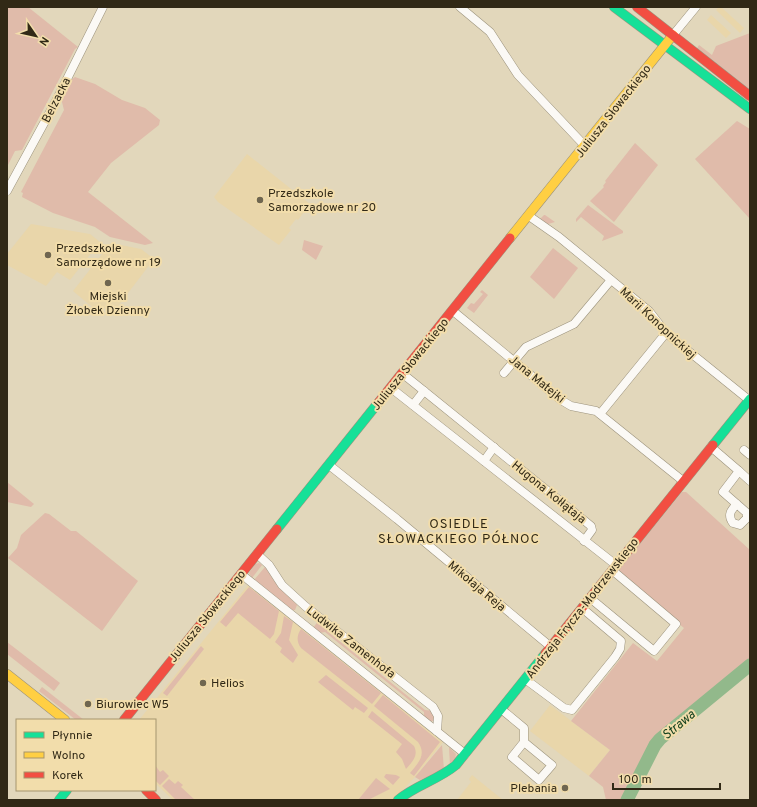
<svg xmlns="http://www.w3.org/2000/svg" width="757" height="807" font-family="Overpass,sans-serif">
  <style>
    .built { fill: #e9d6aa }
    .green { fill: #e0bbaa }
    .lines { fill: none; stroke-linecap: round; stroke-linejoin: round }
    .river { stroke: #92b98b; stroke-width: 13 }
    .street-casing { stroke: #9c937d; stroke-width: 9 }
    .fast-casing { stroke: #9c937d; stroke-width: 10 }
    .slow-casing { stroke: #9c937d; stroke-width: 10 }
    .jam-casing { stroke: #9c937d; stroke-width: 10 }
    .street { stroke: #fbf9f5; stroke-width: 8 }
    .fast { stroke: #16e098; stroke-width: 9 }
    .slow { stroke: #ffcf43; stroke-width: 9 }
    .jam { stroke: #f24e42; stroke-width: 9 }
    .poi-dot { fill: #6f6650; stroke: #f2ddab; stroke-width: 1.5 }
    .labels { text-anchor: middle; stroke-width: 4; stroke-linejoin: round; paint-order: stroke }
    .street-label { font-size: 12px; fill: #312916; stroke: #f2ddab }
    .poi-label { font-size: 12px; fill: #312916; stroke: #f2ddab; text-anchor: start }
    .neighbourhood-label { font-size: 13px; letter-spacing: 1px; fill: #312916; stroke: #f2ddab }
    .water-label { font-size: 13px; font-style: italic; fill: #15421e; stroke: #f2ddab }
  </style>
  <rect width="100%" height="100%" fill="#e2d7bb"/>
  <!-- built -->
  <g class="built">
    <polygon points="719,7 721,7 744,28 740,33 716,10"/>
    <polygon points="711,15 731,33 726,38 707,20"/>
    <polygon points="247,154 310,204 298,220 296,219 289,228 291,230 279,245 218,202 214,197"/>
    <polygon points="31,224 90,234 100,242 70,280 57,272 46,286 7,265 7,254"/>
    <polygon points="111,243 141,249 154,259 112,314 102,306 97,311 73,291"/>
    <polygon points="248,585 443,742 415,777 393,800 173,800 155,783 155,720 139,720"/>
    <polygon points="550,705 610,750 589,776 530,731"/>
    <polygon points="472,775 503,800 457,800 471,782 469,779"/>
  </g>
  <!-- green -->
  <g class="green">
    <polygon points="7,7 28,7 78,47 75,49 22,150 15,151 7,167"/>
    <polygon points="750,33 750,91 696,50 699,45 712,55 716,46"/>
    <polygon points="75,77 95,84 122,100 145,108 160,120 159,125 111,163 88,192 153,243 145,245 110,237 95,227 53,213 22,197 23,193 21,192 64,110 61,98 71,80"/>
    <polygon points="737,121 750,129 750,219 695,159"/>
    <polygon points="635,143 658,165 614,222 590,201 604,187 603,186 606,182 605,181"/>
    <polygon points="588,205 623,231 623,233 602,241 604,236 581,217 576,222 576,219"/>
    <polygon points="544,215 545,215 555,222 548,224 540,219"/>
    <polygon points="304,240 323,246 316,260 302,250"/>
    <polygon points="553,248 578,268 554,299 530,277"/>
    <polygon points="482,290 488,295 474,313 467,308 471,303 474,304 483,294 480,292"/>
    <polygon points="7,482 34,504 31,507 7,502"/>
    <polygon points="682,492 686,492 750,550 750,660 663,733 653,744 625,800 606,800 603,787 589,776 610,750 571,721 633,643 657,661 684,628 616,573"/>
    <polygon points="45,513 49,514 71,531 76,531 138,581 102,631 8,558 17,548 21,535"/>
    <polygon points="259,563 262,565 252,578 249,573 255,564"/>
    <polygon points="265,567 277,585 297,605 295,610 292,610 254,580"/>
    <polygon points="249,587 279,611 274,634 270,639 238,613 226,627 220,622"/>
    <polygon points="284,616 293,622 289,640 298,655 293,663 280,652 282,648 275,642 281,633"/>
    <polygon points="319,620 327,628 327,631 425,710 434,711 434,721 430,721 424,716 424,712 325,632 320,633 313,628"/>
    <path d="M 301,629 L 381,693 L 372,704 L 301,648 C 296,641 297,635 301,629 Z"/>
    <polygon points="7,642 60,683 54,691 7,654"/>
    <polygon points="201,646 204,649 167,696 163,693"/>
    <polygon points="326,675 368,708 364,713 355,707 353,710 318,682"/>
    <polygon points="42,687 84,720 76,720 39,691"/>
    <path d="M 383,695 L 440,742 L 414,776 L 410,773 C 418,763 427,755 418,742 L 374,706 Z"/>
    <path d="M 372,711 L 414,746 C 419,756 412,762 406,769 L 402,759 L 396,752 L 402,744 L 368,717 Z"/>
    <polygon points="442,745 444,770 420,780 415,777"/>
    <polygon points="449,747 456,754 455,758 450,765"/>
    <polygon points="155,765 160,772 163,770 169,776 160,785 155,780"/>
    <polygon points="386,774 396,775 400,777 393,785 384,777"/>
    <polygon points="376,778 390,789 368,800 358,800"/>
    <polygon points="169,779 175,784 178,781 183,785 181,787 195,800 176,800 162,786"/>
  </g>
  <g class="lines">
    <!-- river -->
    <polyline class="river" points="627,800 655,745 660,739 750,665"/>
    <defs>
      <g id="street">
        <polyline points="460,7 490,32 518,75 585,146"/>
        <polyline points="673,35 696,7"/>
        <polyline points="7,191 56,101 103,7"/>
        <polyline points="529,216 559,237 649,311 666,333 749,400"/>
        <polyline points="453,311 561,400 571,406 596,411 683,481"/>
        <polyline points="504,373 526,347 574,324 611,280"/>
        <polyline points="403,374 591,526 592,530 584,541"/>
        <polyline points="391,388 616,565"/>
        <polyline points="413,405 424,391"/>
        <polyline points="600,414 666,333"/>
        <path d="M 711,447 L 739,471 L 723,492 L 747,513 L 747,518 L 740,525 L 733,523 C 727,515 731,510 737,504"/>
        <polyline points="744,450 750,455"/>
        <polyline points="484,461 494,447"/>
        <polyline points="329,465 397,519 551,647"/>
        <polyline points="739,471 750,481"/>
        <polyline points="257,554 269,565 282,585 305,606 433,707 438,716 437,731"/>
        <polyline points="241,574 465,754"/>
        <polyline points="590,598 654,651 676,624 612,570"/>
        <polyline points="525,679 564,708 572,710 615,657 620,649 621,641 582,608"/>
        <polyline points="501,709 524,728 524,742 552,765 539,780 512,757 524,742"/>
      </g>
      <g id="fast">
        <polyline points="614,7 750,109"/>
        <polyline points="713,445 750,399"/>
        <polyline points="277,529 378,403"/>
        <polyline points="59,800 67,790"/>
        <path d="M 398,800 C 416,785 438,780 456,765 L 545,654"/>
      </g>
      <g id="slow">
        <polyline points="510,238 673,35"/>
        <polyline points="7,674 65,720"/>
      </g>
      <g id="jam">
        <polyline points="637,7 750,96"/>
        <polyline points="378,403 510,238"/>
        <polyline points="545,654 713,445"/>
        <polyline points="124,720 277,529"/>
        <polyline points="146,790 156,800"/>
      </g>
    </defs>
    <!-- street casing -->
    <use href="#street" class="street-casing"/>
    <!-- fast casing -->
    <use href="#fast" class="fast-casing"/>
    <!-- slow casing -->
    <use href="#slow" class="slow-casing"/>
    <!-- jam casing -->
    <use href="#jam" class="jam-casing"/>
    <!-- street -->
    <use href="#street" class="street"/>
    <!-- fast -->
    <use href="#fast" class="fast"/>
    <!-- slow -->
    <use href="#slow" class="slow"/>
    <!-- jam -->
    <use href="#jam" class="jam"/>
  </g>
  <!-- markers -->
  <g class="poi-dot">
    <circle cx="260" cy="200" r="4"/>
    <circle cx="48" cy="255" r="4"/>
    <circle cx="108" cy="283" r="4"/>
    <circle cx="203" cy="683" r="4"/>
    <circle cx="88" cy="704" r="4"/>
    <circle cx="565" cy="788" r="4"/>
  </g>
  <g class="labels">
    <!-- street labels -->
    <g class="street-label">
      <text transform="translate(56 100) rotate(-63)" y="4">Belzacka</text>
      <text transform="translate(613 111) rotate(-52)" y="4">Juliusza Słowackiego</text>
      <text transform="translate(658 323) rotate(43)" y="4">Marii Konopnickiej</text>
      <text transform="translate(410 364) rotate(-51)" y="4">Juliusza Słowackiego</text>
      <text transform="translate(537 379) rotate(39)" y="4">Jana Matejki</text>
      <text transform="translate(549 492) rotate(39)" y="4">Hugona Kołłątaja</text>
      <text transform="translate(477 586) rotate(40)" y="4">Mikołaja Reja</text>
      <text transform="translate(582 608) rotate(-52)" y="4">Andrzeja Frycza-Modrzewskiego</text>
      <text transform="translate(207 616) rotate(-51)" y="4">Juliusza Słowackiego</text>
      <text transform="translate(351 642) rotate(38)" y="4">Ludwika Zamenhofa</text>
    </g>
    <!-- poi labels -->
    <g class="poi-label">
      <text x="268" y="197">Przedszkole<tspan x="268" dy="14">Samorządowe nr 20</tspan></text>
      <text x="56" y="252">Przedszkole<tspan x="56" dy="14">Samorządowe nr 19</tspan></text>
      <text x="108" y="300" text-anchor="middle">Miejski<tspan x="108" dy="14">Żłobek Dzienny</tspan></text>
      <text x="211" y="687">Helios</text>
      <text x="96" y="708">Biurowiec W5</text>
      <text x="557" y="792" text-anchor="end">Plebania</text>
    </g>
    <!-- neighbourhood labels -->
    <g class="neighbourhood-label">
      <text x="459" y="528">OSIEDLE<tspan x="459" dy="15">SŁOWACKIEGO PÓŁNOC</tspan></text>
    </g>
    <!-- water labels -->
    <g class="water-label">
      <text transform="translate(678 724) rotate(-40)" y="5">Strawa</text>
    </g>
  </g>
  <!-- border -->
  <rect width="757" height="807" fill="none" stroke="#312916" stroke-width="16"/>
  <!-- legend -->
  <rect x="16" y="719" width="140" height="72" fill="#f2ddab" stroke="#a5956f"/>
  <rect x="24" y="732" width="20" height="6" fill="#16e098" stroke="#a5956f"/>
  <text x="52" y="739" font-size="12" fill="#312916">Płynnie</text>
  <rect x="24" y="752" width="20" height="6" fill="#ffcf43" stroke="#a5956f"/>
  <text x="52" y="759" font-size="12" fill="#312916">Wolno</text>
  <rect x="24" y="772" width="20" height="6" fill="#f24e42" stroke="#a5956f"/>
  <text x="52" y="779" font-size="12" fill="#312916">Korek</text>
  <!-- north arrow -->
  <g transform="translate(36 36) rotate(124)" stroke="#f2ddab" stroke-width="3" paint-order="stroke">
  <path d="M0-3L7 15L0 10L-7 15Z" fill="#312916"/>
  <text y="-6" font-size="11" font-weight="bold" text-anchor="middle" fill="#312916">N</text>
  </g>
  <!-- scale -->
  <path d="M613 783v6h107v-6" fill="none" stroke="#312916" stroke-width="2"/>
  <text x="619" y="783" font-size="12" fill="#312916" stroke="#f2ddab" stroke-width="3" paint-order="stroke">100 m</text>
</svg>
